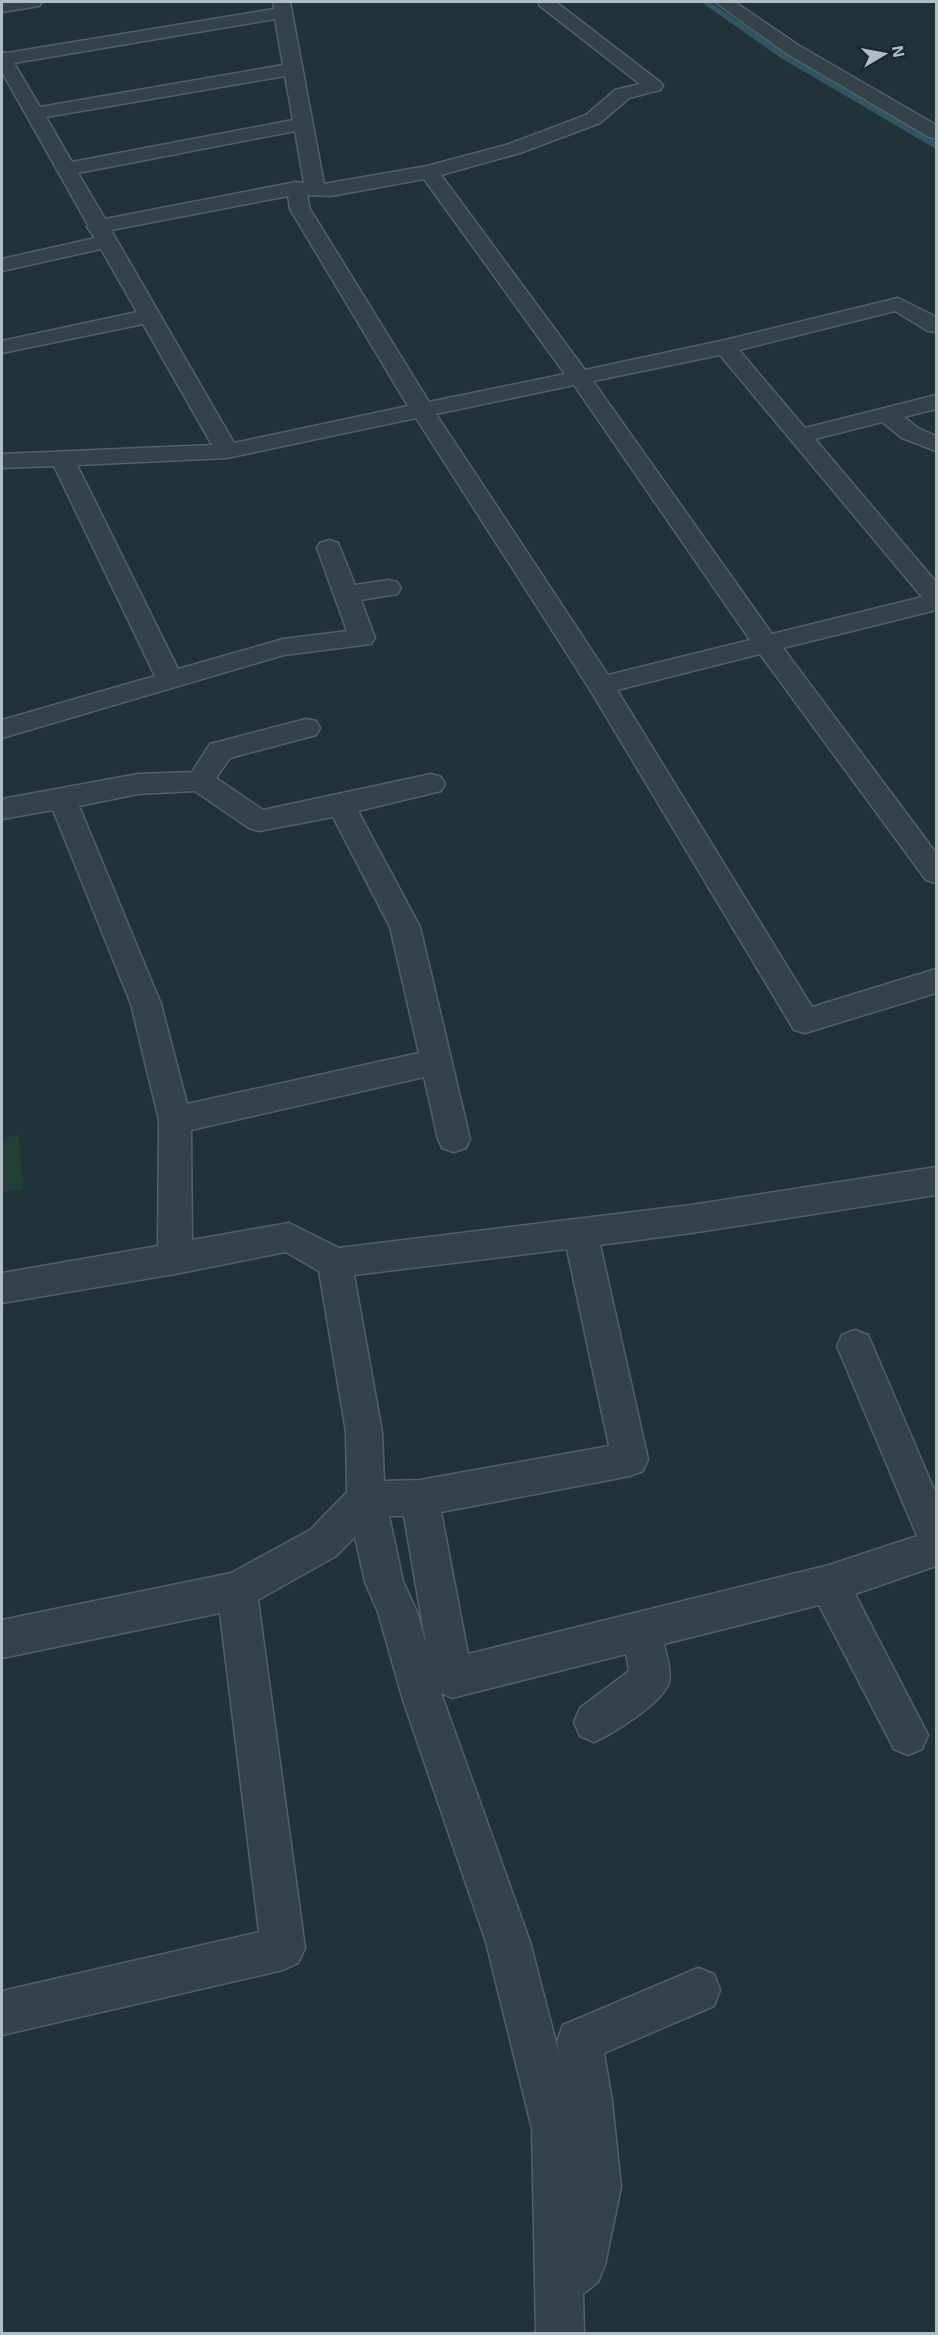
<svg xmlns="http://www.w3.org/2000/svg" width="938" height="2335" font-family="'Exo 2',sans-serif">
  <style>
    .green { fill: #233d38 }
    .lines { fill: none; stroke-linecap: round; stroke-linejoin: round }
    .stream { fill: #335462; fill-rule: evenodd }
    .minor-casing { stroke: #526168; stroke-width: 3 }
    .minor { fill: #34434a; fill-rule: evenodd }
  </style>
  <rect width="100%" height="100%" fill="#20323a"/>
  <!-- green -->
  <polygon class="green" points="19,1135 23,1189 2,1192 2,1138"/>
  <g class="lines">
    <!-- stream -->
    <polygon class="stream" points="701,2 710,2 787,54 936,142 936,149 781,58"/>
    <defs>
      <g id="minor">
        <polygon points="2,2 42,2 39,6 2,12"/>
        <path d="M 273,2 L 290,2 L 324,184 L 427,166 L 506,145 L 586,115 L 615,90 L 640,84 L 540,6 L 538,2 L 556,2 L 660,82 L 663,86 L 660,90 L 629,98 L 600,123 L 520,153 L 441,175 L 585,370 L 725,340 L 898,298 L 936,317 L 936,332 L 928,331 L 895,311 L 739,350 L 805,428 L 936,395 L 936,409 L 904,417 L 918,428 L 936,436 L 936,451 L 902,438 L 882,422 L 815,439 L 936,582 L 936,610 L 783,648 L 936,853 L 936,883 L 926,880 L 760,654 L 617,690 L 812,1007 L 936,969 L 936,993 L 805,1033 L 794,1030 L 589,688 L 416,418 L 227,458 L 77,465 L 178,669 L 283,639 L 347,631 L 317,548 L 320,543 L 329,540 L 338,543 L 355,585 L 388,580 L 397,582 L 401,588 L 397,594 L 361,600 L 375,638 L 371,644 L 284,655 L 2,738 L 2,720 L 155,676 L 54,466 L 2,468 L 2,454 L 212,445 L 143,324 L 2,353 L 2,341 L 137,312 L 101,249 L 2,271 L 2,259 L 95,238 L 87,227 L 88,225 L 2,72 L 2,52 L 7,53 L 274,9 ZM 275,19 L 283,65 L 40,107 L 14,63 ZM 285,76 L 293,120 L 72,162 L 46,117 ZM 295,131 L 304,183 L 296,182 L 105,219 L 78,173 ZM 424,179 L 565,374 L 429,402 L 310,209 L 307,195 L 331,196 ZM 288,196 L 290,209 L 408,406 L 234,443 L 111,230 ZM 720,355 L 922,597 L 772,634 L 593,381 ZM 574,385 L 750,640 L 608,675 L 436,414 Z"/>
        <polygon points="715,2 735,2 798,45 936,125 936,139 929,137 786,53"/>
        <path d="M 306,719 L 316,721 L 320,728 L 316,735 L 230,758 L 216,778 L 263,810 L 431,774 L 441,777 L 445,784 L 441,791 L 358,811 L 420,927 L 470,1139 L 466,1148 L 454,1152 L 442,1148 L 438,1139 L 424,1077 L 191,1130 L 192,1240 L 289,1223 L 339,1248 L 691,1205 L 936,1167 L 936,1195 L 691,1233 L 600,1245 L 648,1459 L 643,1471 L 630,1476 L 441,1512 L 468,1654 L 829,1565 L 917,1536 L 837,1346 L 842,1335 L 855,1330 L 868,1335 L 936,1494 L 936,1566 L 855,1594 L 928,1735 L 922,1749 L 908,1755 L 894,1749 L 819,1605 L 664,1644 C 666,1655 672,1671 669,1682 C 665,1701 613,1734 594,1742 L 580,1736 L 574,1722 L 580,1708 L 629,1671 L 626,1654 L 452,1698 L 441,1693 L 530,1942 L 559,2054 L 557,2041 L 563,2025 L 698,1968 L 714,1974 L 720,1990 L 714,2006 L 604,2053 L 612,2101 L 621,2187 L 605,2265 L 598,2282 L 583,2294 L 584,2334 L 536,2334 L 532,2129 L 486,1942 L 403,1700 L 378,1612 L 365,1582 L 355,1537 L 336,1556 L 258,1600 L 305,1948 L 298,1963 L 283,1970 L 2,2035 L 2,1991 L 259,1932 L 220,1613 L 2,1658 L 2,1620 L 231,1573 L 310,1530 L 347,1492 L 346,1432 L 319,1271 L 286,1252 L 175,1274 L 2,1303 L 2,1273 L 158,1246 L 159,1120 L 131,1004 L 53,810 L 2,819 L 2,799 L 138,774 L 192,772 L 210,744 ZM 195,791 L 249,828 L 259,831 L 333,817 L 390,927 L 419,1053 L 187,1104 L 161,1004 L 79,806 L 138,794 ZM 567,1249 L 609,1446 L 420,1480 L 384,1481 L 382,1432 L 354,1275 ZM 389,1516 L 404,1516 L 426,1644 L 417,1612 L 403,1581 Z"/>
      </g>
    </defs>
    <!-- minor casing -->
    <use href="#minor" class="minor-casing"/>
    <!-- minor -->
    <use href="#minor" class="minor"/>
  </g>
  <!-- border -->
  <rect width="938" height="2335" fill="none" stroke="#afbec6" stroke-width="6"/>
  <!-- north arrow -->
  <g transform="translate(884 54) rotate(80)" stroke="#1a282e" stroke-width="4.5" paint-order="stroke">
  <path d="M0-4.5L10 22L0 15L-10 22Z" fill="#afbec6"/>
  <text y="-9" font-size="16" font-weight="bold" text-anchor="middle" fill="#afbec6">N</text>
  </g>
</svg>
